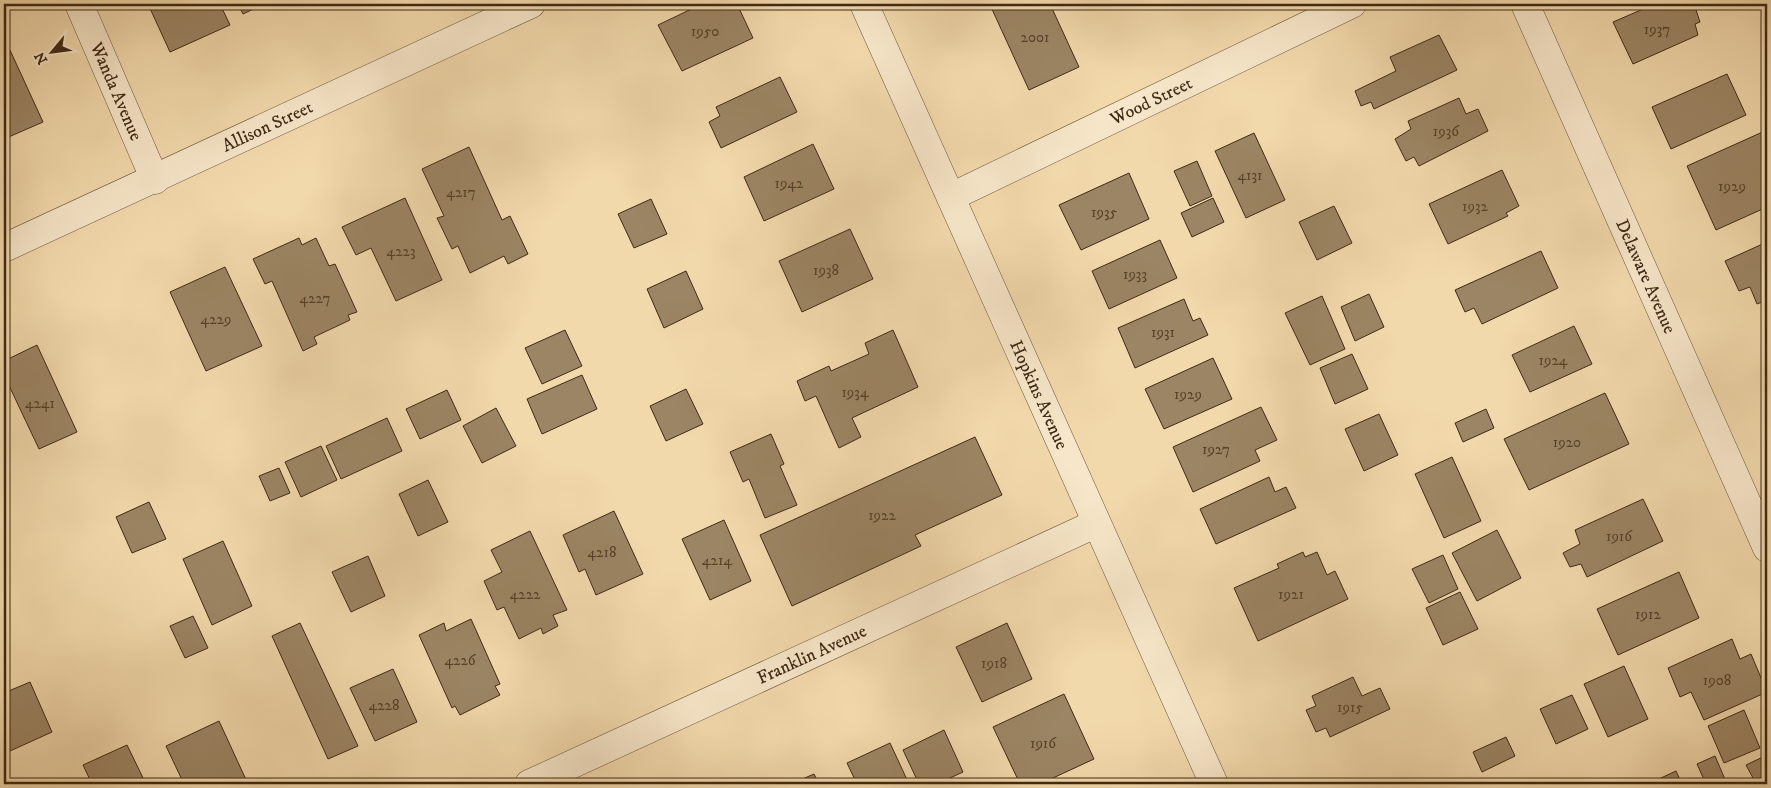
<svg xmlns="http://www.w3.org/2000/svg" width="1771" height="788" font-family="'IM FELL DW Pica',serif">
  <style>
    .building { fill: #9c8564; stroke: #3f2a16 }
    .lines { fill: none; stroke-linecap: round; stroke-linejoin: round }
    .minor-casing { stroke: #6c563c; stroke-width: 29 }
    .minor { stroke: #f7e6c9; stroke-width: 28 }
    .labels { text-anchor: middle; stroke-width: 4; stroke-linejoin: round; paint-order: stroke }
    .number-label { font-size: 15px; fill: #56412a }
    .street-label { font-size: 18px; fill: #3f2a16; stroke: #f7e6c9 }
  </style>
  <rect width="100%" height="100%" fill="#f2d9ac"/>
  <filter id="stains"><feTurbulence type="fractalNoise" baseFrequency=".004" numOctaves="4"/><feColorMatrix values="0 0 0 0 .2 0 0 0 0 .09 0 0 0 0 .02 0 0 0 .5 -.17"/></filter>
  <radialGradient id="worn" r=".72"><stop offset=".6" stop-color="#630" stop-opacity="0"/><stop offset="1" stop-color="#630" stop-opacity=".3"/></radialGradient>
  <!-- building -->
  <g class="building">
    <polygon points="148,4 220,4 230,25 170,52"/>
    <polygon points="238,4 264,4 243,14"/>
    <polygon points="702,4 737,4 753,38 682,71 658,25"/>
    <polygon points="998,4 1050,4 1079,67 1029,90 991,7"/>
    <polygon points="1655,4 1694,4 1700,22 1695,24 1698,35 1633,64 1613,22"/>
    <polygon points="1439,35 1457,70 1374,109 1371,102 1361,106 1355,91 1396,71 1390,57"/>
    <polygon points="4,37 43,122 4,139"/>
    <polygon points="1727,74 1746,115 1671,149 1652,107"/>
    <polygon points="780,77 797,112 721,148 709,122 720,116 716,107"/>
    <polygon points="1459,98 1466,114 1478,109 1488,131 1419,166 1414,157 1406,161 1395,139 1411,129 1408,121"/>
    <polygon points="1767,130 1767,207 1716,230 1687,166"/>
    <polygon points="1254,133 1285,200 1246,218 1215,151"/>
    <polygon points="813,144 834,189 764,221 744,177"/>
    <polygon points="469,147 502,220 510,216 528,254 508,264 504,256 470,273 458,246 452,249 437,218 444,216 422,169"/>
    <polygon points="1197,161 1212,196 1190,206 1174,171"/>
    <polygon points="1502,170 1519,206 1506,213 1508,216 1448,244 1429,204"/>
    <polygon points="1129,173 1149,219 1081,250 1059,205"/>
    <polygon points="405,198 442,280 396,301 371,248 356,255 342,227"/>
    <polygon points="1213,198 1224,222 1192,237 1181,213"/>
    <polygon points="651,199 667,234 634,248 618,214"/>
    <polygon points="1334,206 1352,243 1317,260 1299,222"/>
    <polygon points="850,229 873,279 802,312 779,261"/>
    <polygon points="299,238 302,245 316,238 329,266 335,264 357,312 348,315 350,320 314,337 317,344 303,351 272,281 265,284 253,259"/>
    <polygon points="1160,240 1177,278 1109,309 1092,271"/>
    <polygon points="1767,242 1767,300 1757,304 1750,287 1739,291 1725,261"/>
    <polygon points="1541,251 1558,288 1482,324 1474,308 1465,312 1455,290"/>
    <polygon points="225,267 262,346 206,371 170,292"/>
    <polygon points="686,271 703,309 664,328 647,289"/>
    <polygon points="1369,294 1384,327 1355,341 1341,307"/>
    <polygon points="1322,296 1345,349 1310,365 1285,313"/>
    <polygon points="1184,299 1193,321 1200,318 1208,335 1135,368 1118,328"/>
    <polygon points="1574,326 1592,364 1530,392 1512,355"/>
    <polygon points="565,330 582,366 542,384 525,348"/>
    <polygon points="893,330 918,387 852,418 861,437 839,448 816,396 805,401 797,381 829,366 831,371 869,354 865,343"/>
    <polygon points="37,345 77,432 39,449 4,375 4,361"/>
    <polygon points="1352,354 1368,389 1335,404 1320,368"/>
    <polygon points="1213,358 1232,399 1164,429 1145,389"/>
    <polygon points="582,375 597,409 542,434 527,399"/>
    <polygon points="686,389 703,424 666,441 650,406"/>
    <polygon points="447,390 461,420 420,439 406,409"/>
    <polygon points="1605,393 1629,444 1529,490 1504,439"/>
    <polygon points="1261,407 1277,440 1255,450 1260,461 1193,492 1173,447"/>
    <polygon points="496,408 516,446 482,463 463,426"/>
    <polygon points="1486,409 1494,428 1463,442 1455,423"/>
    <polygon points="1379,414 1398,455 1364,471 1345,429"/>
    <polygon points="387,418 402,451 341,479 326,446"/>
    <polygon points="771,434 784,464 780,466 797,505 765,518 749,479 743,482 730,452"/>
    <polygon points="975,437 1002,495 915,535 921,546 792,606 760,535"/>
    <polygon points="321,446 337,480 301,497 285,462"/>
    <polygon points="1452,457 1481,521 1444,538 1415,474"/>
    <polygon points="279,468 290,493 270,501 259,476"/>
    <polygon points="1269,477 1275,492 1286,487 1296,508 1216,544 1200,509"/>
    <polygon points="428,480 448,522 418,536 399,494"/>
    <polygon points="1643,499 1663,541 1587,577 1581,564 1570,567 1563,553 1580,544 1575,530"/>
    <polygon points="149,502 166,539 132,553 116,517"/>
    <polygon points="614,511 643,574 596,595 585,569 579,572 563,535"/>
    <polygon points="724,520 751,581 710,600 682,539"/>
    <polygon points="1497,530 1521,578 1477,601 1452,553"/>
    <polygon points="530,531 567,610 553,615 558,626 543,634 541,628 519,639 504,607 497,610 484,581 502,572 491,550"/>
    <polygon points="223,541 252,606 212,625 183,559"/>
    <polygon points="1303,552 1305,557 1317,552 1327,575 1335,571 1348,599 1258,641 1234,588 1279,568 1277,564"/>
    <polygon points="1443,555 1458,589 1429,603 1412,569"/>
    <polygon points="368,556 385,596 351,612 332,572"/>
    <polygon points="1679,572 1699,618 1618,655 1597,609"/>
    <polygon points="1460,592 1478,629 1443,645 1426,608"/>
    <polygon points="193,616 208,648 185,658 170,626"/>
    <polygon points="471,619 500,684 495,686 500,695 460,715 455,706 452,708 419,635 444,623 446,631"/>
    <polygon points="300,623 358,746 328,759 272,636"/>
    <polygon points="1007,623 1032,679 982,702 956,647"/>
    <polygon points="1732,639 1740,659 1751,654 1767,692 1704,720 1691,692 1680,697 1668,668"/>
    <polygon points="1624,666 1648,719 1608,737 1584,684"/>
    <polygon points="393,669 417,722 375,741 350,688"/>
    <polygon points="1353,677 1362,696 1380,688 1390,709 1330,737 1326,728 1316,732 1306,710 1316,706 1312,696"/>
    <polygon points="30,682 52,732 10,751 4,737 4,693"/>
    <polygon points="1064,694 1094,759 1040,784 1020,784 993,727"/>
    <polygon points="1572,695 1588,729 1556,744 1540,709"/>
    <polygon points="1744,710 1760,748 1724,763 1708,726"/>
    <polygon points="219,721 248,784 184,784 166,746"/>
    <polygon points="944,730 963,772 937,784 919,784 903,750"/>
    <polygon points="1506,737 1515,756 1482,772 1473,752"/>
    <polygon points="890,743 909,784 857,784 847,763"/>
    <polygon points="127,745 146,784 92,784 83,765"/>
    <polygon points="1767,755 1767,784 1739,784 1753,778 1746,765"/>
    <polygon points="1715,756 1727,784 1706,784 1697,764"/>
    <polygon points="1676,771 1682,784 1648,784"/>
    <polygon points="814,774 819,784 791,784"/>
  </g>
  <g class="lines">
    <defs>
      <g id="minor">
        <path id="s1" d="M 79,4 L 155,180"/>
        <path id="s2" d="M 864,4 L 1214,784"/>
        <path id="s3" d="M 1525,4 L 1767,548"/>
        <path id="s4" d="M 951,197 L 1352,4"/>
        <path id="s5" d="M 4,248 L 531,4"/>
        <path id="s6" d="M 529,784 L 1095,524"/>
      </g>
    </defs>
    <!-- minor casing -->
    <use href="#minor" class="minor-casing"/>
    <!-- minor -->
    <use href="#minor" class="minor"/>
  </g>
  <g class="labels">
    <!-- number labels -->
    <g class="number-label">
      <text x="1657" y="34">1937</text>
      <text x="705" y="36">1950</text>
      <text x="1035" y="42">2001</text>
      <text x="1446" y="136">1936</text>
      <text x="1250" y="180">4131</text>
      <text x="789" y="188">1942</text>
      <text x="1732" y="191">1929</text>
      <text x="461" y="197">4217</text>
      <text x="1475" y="211">1932</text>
      <text x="1104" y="217">1935</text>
      <text x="401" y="256">4223</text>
      <text x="826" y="275">1938</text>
      <text x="1135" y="279">1933</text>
      <text x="315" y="303">4227</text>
      <text x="216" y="324">4229</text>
      <text x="1163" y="337">1931</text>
      <text x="1553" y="365">1924</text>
      <text x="855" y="397">1934</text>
      <text x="1188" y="399">1929</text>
      <text x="40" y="408">4241</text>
      <text x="1567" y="447">1920</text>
      <text x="1216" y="454">1927</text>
      <text x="882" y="520">1922</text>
      <text x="1619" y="541">1916</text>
      <text x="602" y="557">4218</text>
      <text x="717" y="565">4214</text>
      <text x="525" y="599">4222</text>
      <text x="1291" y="599">1921</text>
      <text x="1648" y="619">1912</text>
      <text x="460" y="665">4226</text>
      <text x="994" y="668">1918</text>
      <text x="1717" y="685">1908</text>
      <text x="384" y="710">4228</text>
      <text x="1350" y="712">1915</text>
      <text x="1043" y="748">1916</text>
    </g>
    <!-- street labels -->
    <g class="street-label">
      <text dy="6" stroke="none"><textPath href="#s1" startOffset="95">Wanda Avenue</textPath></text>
      <text dy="6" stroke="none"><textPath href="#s4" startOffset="222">Wood Street</textPath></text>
      <text dy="6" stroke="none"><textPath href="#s5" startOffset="290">Allison Street</textPath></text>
      <text dy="6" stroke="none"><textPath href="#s3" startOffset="298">Delaware Avenue</textPath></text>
      <text dy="6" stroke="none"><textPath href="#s2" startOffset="428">Hopkins Avenue</textPath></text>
      <text dy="6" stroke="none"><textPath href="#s6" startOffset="311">Franklin Avenue</textPath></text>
    </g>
  </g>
  <!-- margin -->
  <rect width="1771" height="788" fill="none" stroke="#f2d9ac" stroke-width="20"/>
  <rect x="5" y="5" width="1761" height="778" fill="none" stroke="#3f2a16" stroke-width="2.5"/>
  <rect x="10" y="10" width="1751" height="768" fill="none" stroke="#3f2a16"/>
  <!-- north arrow -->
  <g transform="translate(52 52) rotate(241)" stroke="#f7e6c9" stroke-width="4" paint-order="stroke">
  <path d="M0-4L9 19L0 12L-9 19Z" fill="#3f2a16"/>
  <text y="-8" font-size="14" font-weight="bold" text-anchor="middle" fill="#3f2a16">N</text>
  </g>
  <rect width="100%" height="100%" filter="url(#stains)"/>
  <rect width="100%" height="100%" fill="url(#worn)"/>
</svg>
